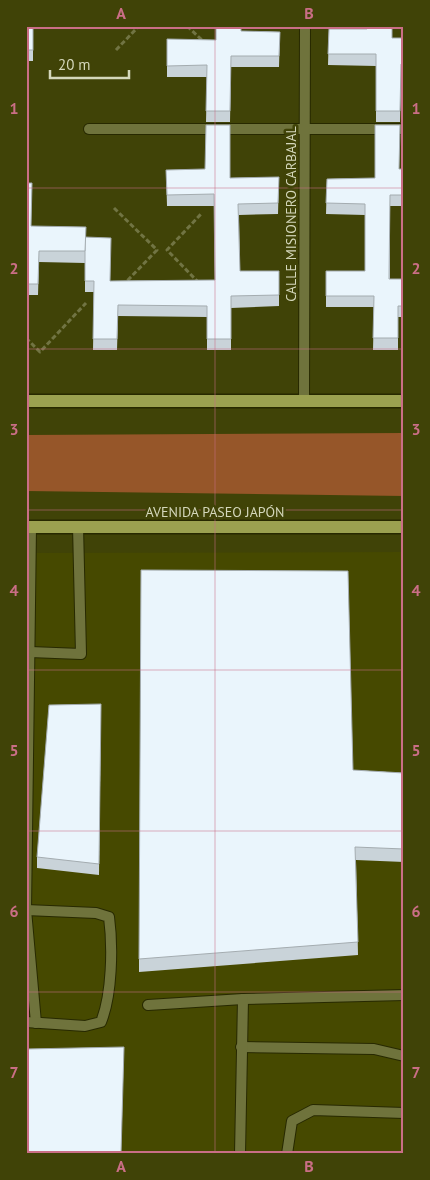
<svg xmlns="http://www.w3.org/2000/svg" width="430" height="1180" font-family="'PT Sans',sans-serif">
  <style>
    .built { fill: #464900 }
    .green { fill: #965629 }
    .lines { fill: none; stroke-linecap: round; stroke-linejoin: round }
    .service-casing { stroke: #272900; stroke-width: 12 }
    .minor-casing { stroke: #272900; stroke-width: 12 }
    .primary-casing { stroke: #272900; stroke-width: 15 }
    .path { stroke: #717443; stroke-width: 3; stroke-dasharray: 5 2.5; stroke-linecap: butt }
    .service { stroke: #6f733c; stroke-width: 10 }
    .minor { stroke: #6f733c; stroke-width: 10 }
    .primary { stroke: #9ba150; stroke-width: 12 }
    .wall { fill: #c9d3d9 }
    .building { fill: #eaf5fc; stroke: #a4acb0 }
    .grid { fill: none; stroke: #ca6e86; stroke-width: 1; stroke-opacity: 0.55 }
    .labels { text-anchor: middle; stroke-width: 5; stroke-linejoin: round; paint-order: stroke }
    .street-label { font-size: 14px; fill: #d4d7bb; stroke: #404307 }
    .neatline { fill: none; stroke: #ca6e86; stroke-width: 2 }
    .grid-label { font-size: 16px; text-anchor: middle; font-weight: bold; fill: #ca6e86 }
  </style>
  <rect width="100%" height="100%" fill="#404307"/>
  <!-- built -->
  <polygon class="built" points="404,552 404,1154 26,1154 26,553"/>
  <!-- green -->
  <polygon class="green" points="404,433 404,496 26,491 26,435"/>
  <g class="lines">
    <defs>
      <g id="service">
        <polyline points="31,527 26,910 36,1023"/>
        <polyline points="30,652 81,654 78,526"/>
        <polyline points="148,1005 243,999 404,995"/>
        <path d="M 26,1022 L 85,1026 L 101,1022 C 112,995 113,947 109,917 L 96,913 L 26,910"/>
        <polyline points="241,1047 374,1049 404,1056"/>
        <polyline points="240,1154 243,999"/>
        <polyline points="287,1154 292,1121 313,1110 404,1113"/>
      </g>
      <g id="minor">
        <polyline points="89,129 404,129"/>
        <polyline points="304,401 305,26"/>
      </g>
      <g id="primary">
        <polyline points="26,401 404,401"/>
        <polyline points="26,527 404,527"/>
      </g>
    </defs>
    <!-- service casing -->
    <use href="#service" class="service-casing"/>
    <!-- minor casing -->
    <use href="#minor" class="minor-casing"/>
    <!-- primary casing -->
    <use href="#primary" class="primary-casing"/>
    <!-- path -->
    <g class="path">
      <polyline points="187,26 203,41"/>
      <polyline points="116,50 139,26"/>
      <polyline points="114,208 157,250 126,282"/>
      <polyline points="403,218 404,218"/>
      <polyline points="199,283 167,250 201,214"/>
      <polyline points="26,338 40,352 86,303"/>
    </g>
    <!-- service -->
    <use href="#service" class="service"/>
    <!-- minor -->
    <use href="#minor" class="minor"/>
    <!-- primary -->
    <use href="#primary" class="primary"/>
  </g>
  <!-- wall -->
  <g class="wall">
    <rect x="26" y="26" width="7" height="35"/>
    <polygon points="329,29 367,29 392,38 404,38 404,75 401,75 400,122 376,122 376,66 328,65"/>
    <polygon points="241,31 280,32 279,67 231,67 230,122 206,122 207,77 167,77 167,39 216,40"/>
    <polygon points="399,169 404,169 404,206 390,206 390,279 404,279 404,317 398,317 398,350 373,350 374,307 326,307 326,271 365,271 365,215 326,214 327,179 375,178"/>
    <polygon points="166,170 230,178 279,177 278,214 239,215 240,271 279,271 279,306 231,308 231,350 207,350 207,317 118,316 117,350 93,350 94,292 85,292 85,258 85,263 39,262 38,295 26,295 26,183 31,226 86,237 110,281 215,280 214,206 167,206"/>
    <polygon points="101,704 99,875 37,868 37,857"/>
    <polygon points="353,770 404,773 404,862 356,860 358,955 139,972 139,959"/>
  </g>
  <!-- building -->
  <g class="building">
    <rect x="26" y="26" width="7" height="24"/>
    <polygon points="216,26 241,26 241,31 280,32 279,56 231,56 230,111 206,111 207,65 167,66 167,39 216,40"/>
    <polygon points="367,26 392,26 392,38 404,38 404,64 401,64 400,111 376,111 376,54 328,54 329,29 367,29"/>
    <polygon points="206,125 230,125 230,178 279,177 278,203 238,204 240,271 279,271 279,295 231,296 231,339 207,339 207,306 118,305 117,339 93,339 94,281 85,281 85,237 111,238 110,281 215,280 214,194 167,195 166,170 205,169"/>
    <polygon points="375,125 400,125 399,169 404,169 404,195 390,195 389,279 404,279 404,306 398,306 398,338 373,338 374,296 326,296 326,271 365,271 365,204 326,203 327,179 375,178"/>
    <polygon points="26,183 32,183 31,226 86,227 85,251 39,251 38,284 26,284"/>
    <polygon points="141,570 348,571 353,770 404,773 404,849 355,847 358,942 139,959"/>
    <polygon points="101,704 99,864 37,857 49,705"/>
    <polygon points="124,1047 121,1154 26,1154 26,1049"/>
  </g>
  <!-- grid -->
  <path class="grid" d="M 215,26 L 215,1154M 26,188 L 404,188M 26,349 L 404,349M 26,510 L 404,510M 26,670 L 404,670M 26,831 L 404,831M 26,992 L 404,992"/>
  <g class="labels">
    <!-- street labels -->
    <g class="street-label">
      <text transform="translate(291 214) rotate(-90)" y="5">CALLE MISIONERO CARBAJAL</text>
      <text x="215" y="517">AVENIDA PASEO JAPÓN</text>
    </g>
  </g>
  <!-- border -->
  <rect width="430" height="1180" fill="none" stroke="#404307" stroke-width="55"/>
  <!-- scale -->
  <path d="M50 70v8h79v-8" fill="none" stroke="#d4d7bb" stroke-width="2.5"/>
  <text x="58" y="70" font-size="15" fill="#d4d7bb" stroke="#404307" stroke-width="4" paint-order="stroke">20 m</text>
  <rect x="28" y="28" width="374" height="1124" class="neatline"/>
  <g class="grid-label">
    <text x="121" y="19">A</text>
    <text x="309" y="19">B</text>
    <text x="14" y="114">1</text>
    <text x="416" y="114">1</text>
    <text x="14" y="274">2</text>
    <text x="416" y="274">2</text>
    <text x="14" y="435">3</text>
    <text x="416" y="435">3</text>
    <text x="14" y="596">4</text>
    <text x="416" y="596">4</text>
    <text x="14" y="756">5</text>
    <text x="416" y="756">5</text>
    <text x="14" y="917">6</text>
    <text x="416" y="917">6</text>
    <text x="14" y="1078">7</text>
    <text x="416" y="1078">7</text>
    <text x="121" y="1172">A</text>
    <text x="309" y="1172">B</text>
  </g>
</svg>
